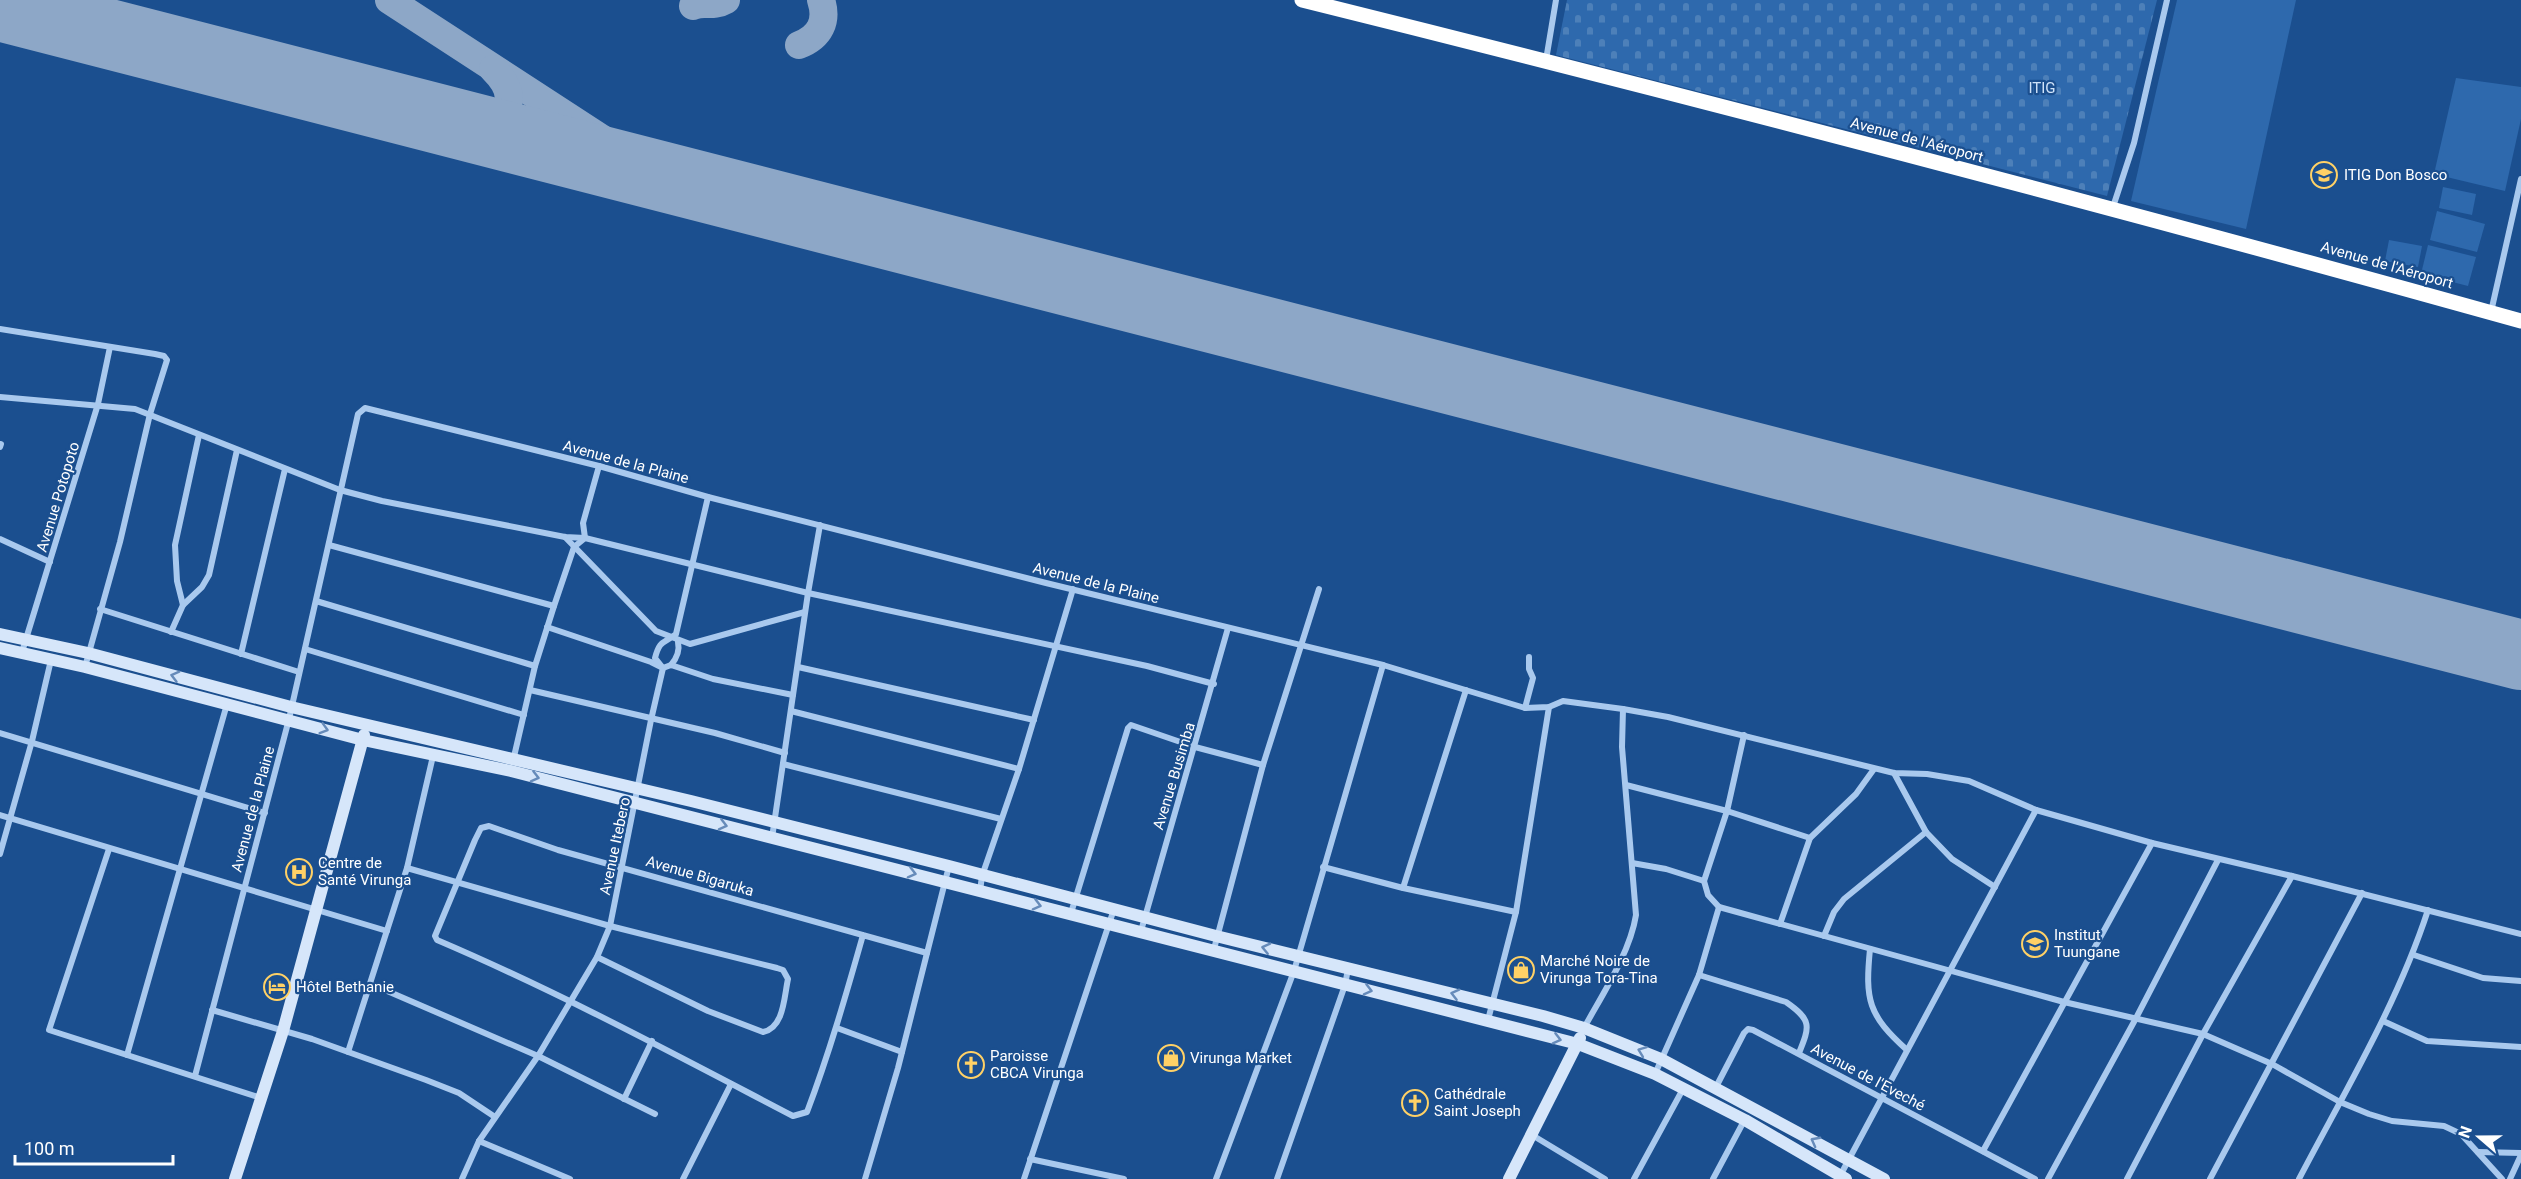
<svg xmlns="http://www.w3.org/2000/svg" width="2521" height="1179" font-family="Roboto,sans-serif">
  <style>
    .grass { fill: #2e69ad }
    .cemetery { fill: url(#cemetery-stones) }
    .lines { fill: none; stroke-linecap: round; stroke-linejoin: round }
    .taxiway { stroke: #8da7c7; stroke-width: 28 }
    .runway { stroke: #8da7c7; stroke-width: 70 }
    .street { stroke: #a9c9ee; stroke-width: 6 }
    .secondary { stroke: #d6e6fa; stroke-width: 12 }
    .highway { stroke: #fff; stroke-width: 15 }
    .oneway { stroke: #668bba }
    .labels { text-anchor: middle; stroke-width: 4.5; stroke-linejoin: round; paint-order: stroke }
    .park-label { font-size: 15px; fill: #cfe3fa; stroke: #1b4f8f }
    .street-label { font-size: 15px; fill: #fff; stroke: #1b4f8f }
    .poi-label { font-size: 15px; fill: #fff; stroke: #1b4f8f; text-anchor: start }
  </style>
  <defs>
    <pattern id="cemetery-stones" width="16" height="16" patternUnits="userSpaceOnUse" patternTransform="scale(1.5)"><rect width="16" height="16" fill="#2e69ad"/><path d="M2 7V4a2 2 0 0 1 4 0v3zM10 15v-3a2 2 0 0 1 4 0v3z" fill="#4d80b9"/></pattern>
  </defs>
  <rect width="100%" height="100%" fill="#1b4f8f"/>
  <!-- grass -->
  <g class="grass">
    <polygon points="2177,0 2296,0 2246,229 2131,201"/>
    <polygon points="2456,78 2521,87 2521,119 2505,191 2434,174"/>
    <polygon points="2443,187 2476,194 2472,215 2439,208"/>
    <polygon points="2437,211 2485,224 2477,252 2430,240"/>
    <polygon points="2389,240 2422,246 2418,267 2385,261"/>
    <polygon points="2428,245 2476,257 2468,286 2421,274"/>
  </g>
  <!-- cemetery -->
  <polygon class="cemetery" points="1567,0 2157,0 2107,196 1556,55"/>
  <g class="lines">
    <!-- taxiway -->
    <g class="taxiway">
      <polyline points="389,0 641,164 667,178"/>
      <path d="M 693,6 C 704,1 712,8 726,0"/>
      <path d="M 799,45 C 820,37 828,21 821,0"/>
      <path d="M 474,128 C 510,120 521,97 493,69"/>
    </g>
    <!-- runway -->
    <polyline class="runway" points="0,6 2521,655"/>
    <!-- street -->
    <g class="street">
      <polyline points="1546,60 1556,0"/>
      <polyline points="2112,210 2134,143 2167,0"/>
      <polyline points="2491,312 2521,179"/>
      <polyline points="0,329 155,354 164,356 167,360 150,414 120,542 85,667"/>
      <polyline points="0,397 135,409 340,490 382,501 565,537 585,538 808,593 1147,666 1214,684"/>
      <polyline points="0,447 1,444"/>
      <polyline points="565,537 656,631 690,644 805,612"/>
      <polyline points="0,539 50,562"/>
      <polyline points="329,545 554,606"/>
      <polyline points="316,601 535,666"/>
      <polyline points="183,605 177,581 175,545 199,435"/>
      <polyline points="100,609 299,672"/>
      <polyline points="547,627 651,662 663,668 671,665 713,679 793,695"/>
      <polyline points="171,632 183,605 202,587 209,575 237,450"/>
      <polyline points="305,649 524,715"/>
      <polyline points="22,652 98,404 110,347"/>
      <polyline points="241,654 285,469"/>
      <path d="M 671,665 C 677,658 680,651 678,642"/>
      <polyline points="798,667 1034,720"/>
      <polyline points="530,690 715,733 785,753"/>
      <polyline points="1525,708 1533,678 1529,669 1529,657"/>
      <polyline points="791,711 1019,769"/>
      <polyline points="0,733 265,813"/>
      <polyline points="1744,735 1727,811 1704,881 1708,895 1719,907 2064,1002 2203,1034 2272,1064 2340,1102 2369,1114 2392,1121 2444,1126 2461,1134 2502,1179"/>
      <polyline points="513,761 535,666 554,606 574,547 585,538 583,523 599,466"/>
      <polyline points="783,764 1001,819"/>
      <polyline points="1894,773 1926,832 1952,859 1995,887"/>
      <polyline points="1626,785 1727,811 1810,838"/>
      <polyline points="0,815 387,931"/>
      <polyline points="772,838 808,593 820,525"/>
      <polyline points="109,849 49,1030 261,1098"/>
      <polyline points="0,854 32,741 51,660"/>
      <polyline points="1632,863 1666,869 1704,881"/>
      <polyline points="1323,867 1403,888 1516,912"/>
      <path d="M 407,868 L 610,926 L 777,968 L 783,970 L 788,979 C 784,997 784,1028 763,1032 L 708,1011 L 597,957"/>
      <polyline points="1403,888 1466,690"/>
      <polyline points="980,891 982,876 1019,769 1073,589"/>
      <polyline points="1071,913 1128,728 1131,725 1195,747 1263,765"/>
      <polyline points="1780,924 1810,838 1856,794 1874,769"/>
      <polyline points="1141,931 1228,628"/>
      <path d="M 863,935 C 846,995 829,1054 807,1112 L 793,1116 C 676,1055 559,992 437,940 L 435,936 L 475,840 L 481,828 L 489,826 L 558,850 L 927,953"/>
      <polyline points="1824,936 1834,912 1844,899 1926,832"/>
      <polyline points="1214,949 1263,765 1319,589"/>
      <path d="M 1870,949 C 1865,1000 1868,1015 1907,1050"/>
      <polyline points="2414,955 2483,978 2521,981"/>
      <path d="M 1699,975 L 1786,1002 C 1812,1020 1810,1026 1799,1053"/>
      <polyline points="371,984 538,1056 655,1114"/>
      <polyline points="212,1010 312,1039 426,1080 459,1093 495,1117"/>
      <polyline points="1488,1020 1516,912 1549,707"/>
      <polyline points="2383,1021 2427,1041 2521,1047"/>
      <polyline points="837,1028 902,1052"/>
      <path d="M 1584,1028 C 1602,995 1630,953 1636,915 L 1622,747 L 1623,709"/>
      <polyline points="348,1052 407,868 433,756"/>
      <polyline points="127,1055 227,704"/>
      <polyline points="1655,1074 1699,975 1719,907"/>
      <polyline points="195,1076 289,719 358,414 365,408 599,466 708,497 1046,583 1383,665 1525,708 1549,707 1563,701 1623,709 1668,717 1894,773 1927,774 1969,781 2036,810 2152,843 2292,876 2521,934"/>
      <polyline points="1716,1087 1744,1033 1748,1029 1753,1030 2035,1179"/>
      <polyline points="624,1099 652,1041"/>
      <polyline points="1532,1135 1605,1179"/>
      <polyline points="479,1141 570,1179"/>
      <polyline points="1983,1151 2152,843"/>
      <polyline points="2478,1152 2521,1153"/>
      <polyline points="1030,1159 1124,1179"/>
      <polyline points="1840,1176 2036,810"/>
      <path d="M 462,1179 L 479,1141 L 538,1056 L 597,957 L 610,926 L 651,720 L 663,668 L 655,658 C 660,639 664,644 676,634 L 708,497"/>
      <polyline points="683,1179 731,1084"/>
      <polyline points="865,1179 898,1068 949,866"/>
      <polyline points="1024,1179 1114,909"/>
      <polyline points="1216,1179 1294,971 1383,665"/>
      <polyline points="1277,1179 1345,985 1348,969"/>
      <polyline points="1634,1179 1683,1089"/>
      <polyline points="1713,1179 1745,1119"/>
      <polyline points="2048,1179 2135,1020 2218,860"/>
      <polyline points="2127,1179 2203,1034 2292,876"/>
      <polyline points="2210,1179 2362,893"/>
      <path d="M 2299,1179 C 2345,1091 2397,1005 2428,910"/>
      <polyline points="2510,1179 2521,1155"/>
    </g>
    <!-- secondary -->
    <g class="secondary">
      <polyline points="0,634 88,653 291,707 691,801 949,866 1216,936 1543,1016 1584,1028 1661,1059 1884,1179"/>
      <polyline points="0,648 85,667 363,740 511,771 1578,1044 1655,1074 1745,1120 1846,1179"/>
      <polyline points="235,1179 283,1031 364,735"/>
      <polyline points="1509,1179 1580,1038"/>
    </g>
    <!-- highway -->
    <path class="highway" d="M 1302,0 C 1709,101 2116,208 2521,321"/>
  </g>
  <!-- one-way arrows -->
  <defs><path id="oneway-chevron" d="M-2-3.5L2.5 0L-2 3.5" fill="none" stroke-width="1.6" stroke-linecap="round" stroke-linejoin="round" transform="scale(1.5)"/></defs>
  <g class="oneway">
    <use href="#oneway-chevron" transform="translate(175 676) rotate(-165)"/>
    <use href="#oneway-chevron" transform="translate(324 729) rotate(16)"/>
    <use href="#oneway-chevron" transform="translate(535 777) rotate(14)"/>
    <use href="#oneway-chevron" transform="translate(723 825) rotate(14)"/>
    <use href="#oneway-chevron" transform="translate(912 873) rotate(14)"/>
    <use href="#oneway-chevron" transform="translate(1037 905) rotate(14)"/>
    <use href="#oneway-chevron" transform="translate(1266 948) rotate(-167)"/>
    <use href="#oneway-chevron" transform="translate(1368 990) rotate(14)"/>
    <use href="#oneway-chevron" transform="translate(1455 994) rotate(-166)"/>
    <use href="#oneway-chevron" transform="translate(1557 1039) rotate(14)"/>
    <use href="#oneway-chevron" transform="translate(1642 1051) rotate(-159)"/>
    <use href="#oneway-chevron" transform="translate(1815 1141) rotate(-152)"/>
  </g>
  <!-- icons -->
  <defs>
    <symbol id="university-ring" viewBox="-11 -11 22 22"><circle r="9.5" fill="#1b4f8f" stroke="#ffd166" stroke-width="1.5"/><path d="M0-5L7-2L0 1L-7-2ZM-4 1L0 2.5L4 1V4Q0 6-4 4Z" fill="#ffd166"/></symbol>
    <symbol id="hospital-ring" viewBox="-11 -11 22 22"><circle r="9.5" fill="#1b4f8f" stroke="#ffd166" stroke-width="1.5"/><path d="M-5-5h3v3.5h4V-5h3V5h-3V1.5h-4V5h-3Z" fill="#ffd166"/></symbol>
    <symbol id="school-ring" viewBox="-11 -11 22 22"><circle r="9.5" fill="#1b4f8f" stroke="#ffd166" stroke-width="1.5"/><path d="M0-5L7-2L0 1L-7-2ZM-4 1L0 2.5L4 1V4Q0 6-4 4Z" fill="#ffd166"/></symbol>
    <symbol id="shop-ring" viewBox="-11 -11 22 22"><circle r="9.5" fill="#1b4f8f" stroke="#ffd166" stroke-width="1.5"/><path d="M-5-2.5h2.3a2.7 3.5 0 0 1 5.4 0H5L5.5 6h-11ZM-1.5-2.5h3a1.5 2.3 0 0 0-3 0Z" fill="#ffd166"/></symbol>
    <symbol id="hotel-ring" viewBox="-11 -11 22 22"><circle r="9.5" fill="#1b4f8f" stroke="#ffd166" stroke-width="1.5"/><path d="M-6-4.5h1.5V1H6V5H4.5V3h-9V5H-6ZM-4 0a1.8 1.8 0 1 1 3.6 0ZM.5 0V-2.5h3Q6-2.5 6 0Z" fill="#ffd166"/></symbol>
    <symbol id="church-ring" viewBox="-11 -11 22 22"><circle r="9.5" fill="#1b4f8f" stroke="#ffd166" stroke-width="1.5"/><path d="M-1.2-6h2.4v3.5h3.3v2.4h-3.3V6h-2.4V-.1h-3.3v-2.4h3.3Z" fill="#ffd166"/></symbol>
  </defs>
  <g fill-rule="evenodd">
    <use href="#university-ring" x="2309" y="160" width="30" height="30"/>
    <use href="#hospital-ring" x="284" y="857" width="30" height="30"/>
    <use href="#school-ring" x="2020" y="929" width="30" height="30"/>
    <use href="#shop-ring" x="1506" y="955" width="30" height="30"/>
    <use href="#hotel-ring" x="262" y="972" width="30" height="30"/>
    <use href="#shop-ring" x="1156" y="1043" width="30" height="30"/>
    <use href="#church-ring" x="956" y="1050" width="30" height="30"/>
    <use href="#church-ring" x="1400" y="1088" width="30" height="30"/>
  </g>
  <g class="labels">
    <!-- park labels -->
    <g class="park-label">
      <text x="2042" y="93">ITIG</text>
    </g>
    <!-- street labels -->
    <g class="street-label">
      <text transform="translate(1917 140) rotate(15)" y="5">Avenue de l'Aéroport</text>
      <text transform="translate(2387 265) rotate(16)" y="5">Avenue de l'Aéroport</text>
      <text transform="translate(626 462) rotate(15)" y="5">Avenue de la Plaine</text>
      <text transform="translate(58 497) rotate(-73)" y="5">Avenue Potopoto</text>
      <text transform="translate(1096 583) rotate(14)" y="5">Avenue de la Plaine</text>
      <text transform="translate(1174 776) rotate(-73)" y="5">Avenue Busimba</text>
      <text transform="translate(253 809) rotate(-75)" y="5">Avenue de la Plaine</text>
      <text transform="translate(615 846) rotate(-78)" y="5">Avenue Itebero</text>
      <text transform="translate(700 876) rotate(16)" y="5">Avenue Bigaruka</text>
      <text transform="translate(1868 1077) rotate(28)" y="5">Avenue de l'Eveché</text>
    </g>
    <!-- poi labels -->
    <g class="poi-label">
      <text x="2344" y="180">ITIG Don Bosco</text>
      <text x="318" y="868">Centre de<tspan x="318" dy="17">Santé Virunga</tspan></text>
      <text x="2054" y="940">Institut<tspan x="2054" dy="17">Tuungane</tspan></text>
      <text x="1540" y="966">Marché Noire de<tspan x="1540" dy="17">Virunga Tora-Tina</tspan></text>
      <text x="296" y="992">Hôtel Bethanie</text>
      <text x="990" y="1061">Paroisse<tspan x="990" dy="17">CBCA Virunga</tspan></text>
      <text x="1190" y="1063">Virunga Market</text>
      <text x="1434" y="1099">Cathédrale<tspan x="1434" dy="17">Saint Joseph</tspan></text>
    </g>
  </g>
  <!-- north arrow -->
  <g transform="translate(2479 1137) rotate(290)" stroke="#1b4f8f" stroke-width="4.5" paint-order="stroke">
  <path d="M0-4.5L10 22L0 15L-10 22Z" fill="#ffffff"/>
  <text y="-9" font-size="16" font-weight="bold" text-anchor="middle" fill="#ffffff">N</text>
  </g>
  <!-- scale -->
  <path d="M15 1155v9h158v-9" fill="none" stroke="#ffffff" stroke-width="3"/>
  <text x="24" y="1155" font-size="18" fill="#ffffff" stroke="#1b4f8f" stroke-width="4.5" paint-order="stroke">100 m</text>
</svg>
